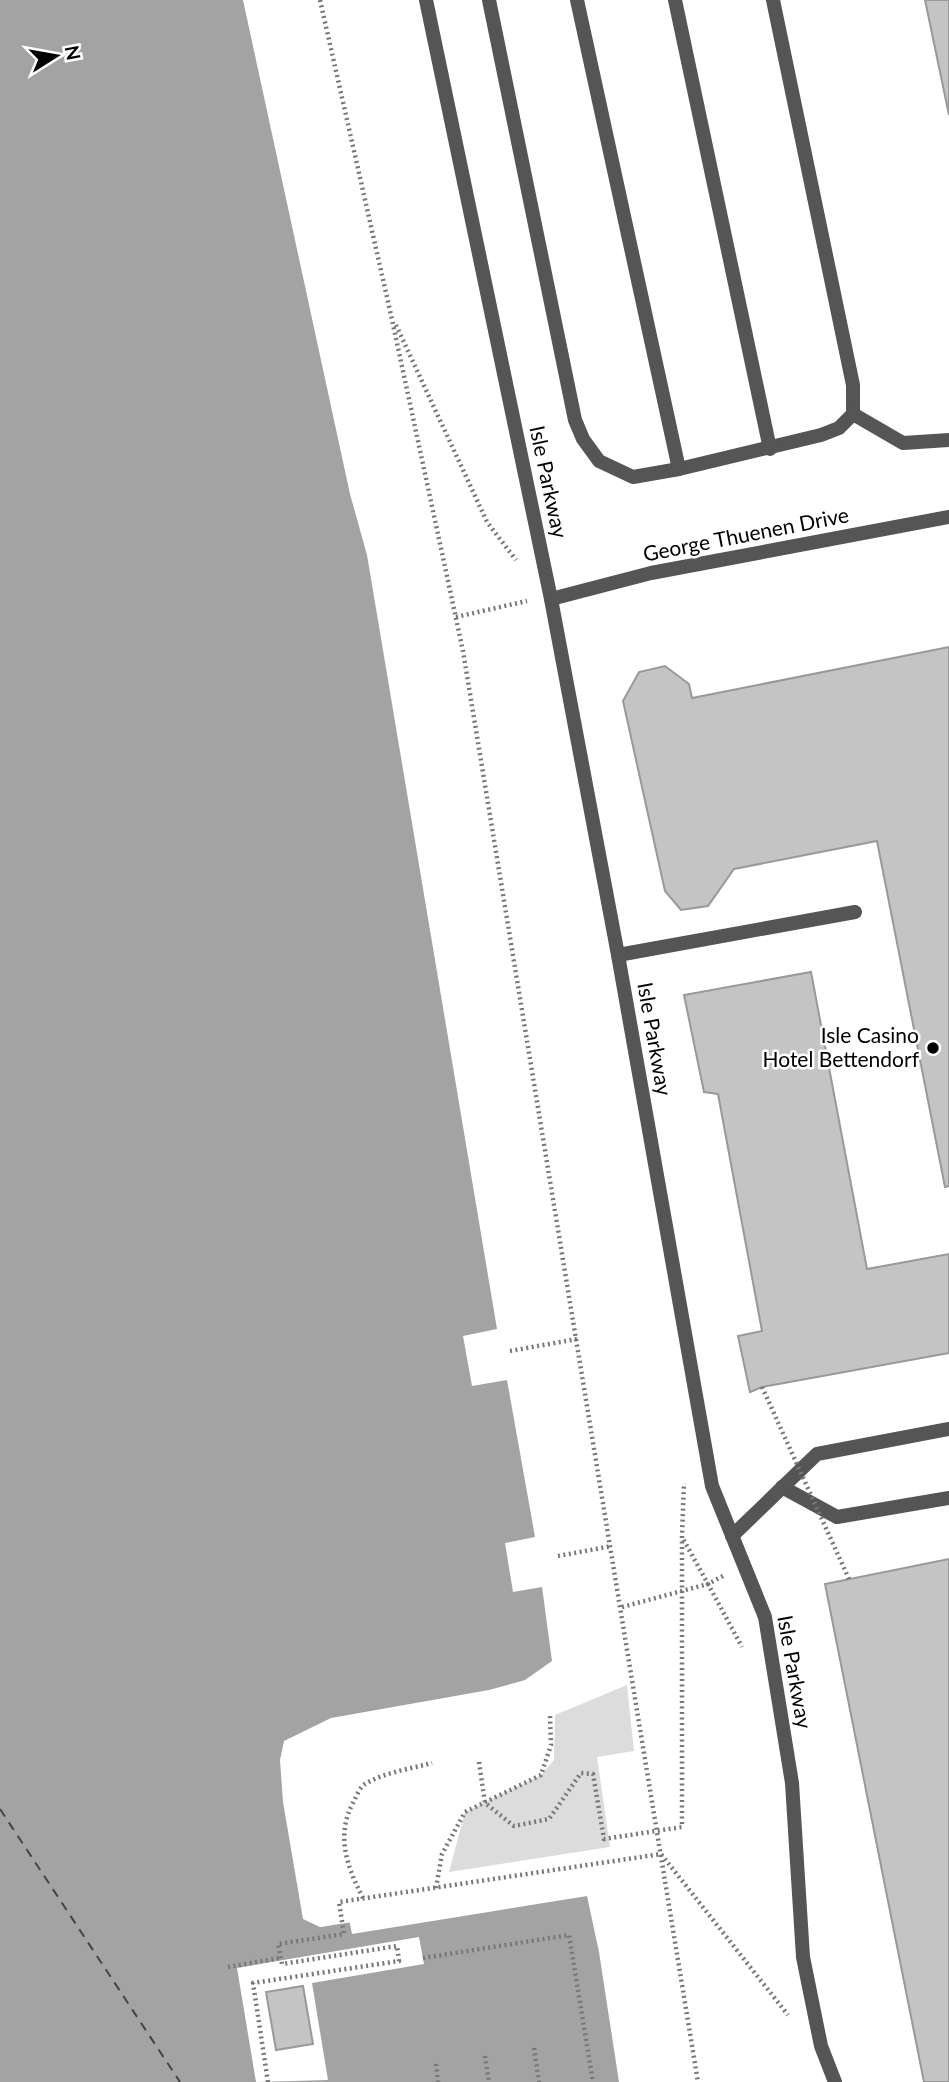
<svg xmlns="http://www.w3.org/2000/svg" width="949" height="2082" font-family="Lato,sans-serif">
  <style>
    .green { fill: #dcdcdc }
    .water { fill: #a3a3a3 }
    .pier { fill: #fff }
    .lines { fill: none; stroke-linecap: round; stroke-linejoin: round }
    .ferry { stroke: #444; stroke-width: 2; stroke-dasharray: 9 7; stroke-linecap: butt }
    .building { fill: #c4c4c4; stroke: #999; stroke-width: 2 }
    .path { stroke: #777; stroke-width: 4.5; stroke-dasharray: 2 3.5; stroke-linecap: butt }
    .service { stroke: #555; stroke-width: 14 }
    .minor { stroke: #555; stroke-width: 14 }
    .path-bridge { stroke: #777; stroke-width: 4.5; stroke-dasharray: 2 3.5; stroke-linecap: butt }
    .poi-dot { fill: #000; stroke: #fff; stroke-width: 2.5 }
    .labels { text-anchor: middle; stroke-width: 5; stroke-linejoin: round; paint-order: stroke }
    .street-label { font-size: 21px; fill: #000; stroke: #fff }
    .poi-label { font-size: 21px; fill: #000; stroke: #fff; text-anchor: end }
  </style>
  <rect width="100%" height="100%" fill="#fff"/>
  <!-- green -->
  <polygon class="green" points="627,1685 634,1751 597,1757 610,1847 449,1872 465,1812 541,1775 554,1760 555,1715"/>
  <!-- water -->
  <polygon class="water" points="0,0 253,0 358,476 562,1662 516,1710 293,1756 320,1927 604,1883 631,2082 0,2082"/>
  <!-- pier -->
  <g class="pier">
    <polygon points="243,0 257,0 380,553 566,1662 517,1714 296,1758 323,1923 332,1922 332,1925 320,1927 303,1919 283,1802 280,1760 284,1741 331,1718 489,1690 525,1680 552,1661 542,1587 513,1592 505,1543 535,1537 507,1380 472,1386 463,1336 497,1329 367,555 350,494"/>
    <polygon points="606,1880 635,2082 619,2082 599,1952 587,1896 352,1934 349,1919"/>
    <polygon points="419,1937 424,1964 312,1983 328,2080 256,2082 237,1968"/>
  </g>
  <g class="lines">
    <!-- ferry -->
    <polyline class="ferry" points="0,1809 180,2082"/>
  </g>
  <!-- building -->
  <g class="building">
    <polygon points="925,0 949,0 949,115"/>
    <polygon points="949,647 949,1186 945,1187 877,841 734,869 708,906 681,910 665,891 623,701 639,672 665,666 689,684 692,698"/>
    <polygon points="811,972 867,1269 949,1254 949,1353 762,1387 750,1392 738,1336 762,1331 718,1094 704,1092 684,995"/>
    <polygon points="949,1559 949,2082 924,2082 825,1584"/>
    <polygon points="303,1986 313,2044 276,2050 266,1992"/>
  </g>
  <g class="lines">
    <!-- path -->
    <g class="path">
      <polyline points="320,0 391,315 463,651 698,2082"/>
      <polyline points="396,325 487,522 516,560"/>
      <polyline points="456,617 527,601"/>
      <polyline points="510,1351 577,1339"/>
      <polyline points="558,1556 612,1546"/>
      <polyline points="723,1576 708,1584 742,1647"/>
      <polyline points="622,1607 708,1584 682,1537"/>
      <polyline points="479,1762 485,1803 514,1826 549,1819 581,1773 593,1774 604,1839 682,1827 682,1536 684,1483"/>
      <polyline points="436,1888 442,1854 465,1812 541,1775 551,1745 550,1715"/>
      <path d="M 363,1898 C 347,1867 335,1835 354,1801 C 357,1795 360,1787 365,1784 C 385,1772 410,1769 432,1763"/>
      <polyline points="423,1958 569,1935 593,2082"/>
      <polyline points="228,1967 280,1958"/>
      <polyline points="534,2048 539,2082"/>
      <polyline points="485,2056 489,2082"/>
      <polyline points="436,2064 438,2082"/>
      <polyline points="268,2082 253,1983 399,1961 397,1946 282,1964 278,1944 344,1934 339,1902 661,1854 788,2015"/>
    </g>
    <!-- service -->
    <g class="service">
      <polyline points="489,0 575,420 583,439 599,461 633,477 679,469 821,435 839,428 853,414 853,385 773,0"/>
      <polyline points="577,0 679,469"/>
      <polyline points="675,0 770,449"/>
      <polyline points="853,414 903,443 949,440"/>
      <polyline points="618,955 855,912"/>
      <polyline points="782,1487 837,1517 949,1498"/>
      <polyline points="732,1536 817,1454 949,1429"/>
    </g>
    <!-- minor -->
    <g class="minor">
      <polyline points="426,0 551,599 618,955 712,1486 765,1617 792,1783 803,1957 821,2046 835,2082"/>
      <polyline points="551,599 651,573 949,517"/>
    </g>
    <!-- path-bridge -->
    <polyline class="path-bridge" points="762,1387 849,1579"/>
  </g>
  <!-- markers -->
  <circle class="poi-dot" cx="933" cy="1048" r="7"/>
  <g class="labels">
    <!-- street labels -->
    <g class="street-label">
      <text transform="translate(548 482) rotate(78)" y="7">Isle Parkway</text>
      <text transform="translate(746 535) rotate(-11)" y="7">George Thuenen Drive</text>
      <text transform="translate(654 1039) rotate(80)" y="7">Isle Parkway</text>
      <text transform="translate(794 1672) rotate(80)" y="7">Isle Parkway</text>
    </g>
    <!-- poi labels -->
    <g class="poi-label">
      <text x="919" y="1043">Isle Casino<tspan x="919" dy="24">Hotel Bettendorf</tspan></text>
    </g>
  </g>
  <!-- north arrow -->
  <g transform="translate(56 56) rotate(79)" stroke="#ffffff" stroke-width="5" paint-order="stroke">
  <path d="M0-5L12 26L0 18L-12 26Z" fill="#000000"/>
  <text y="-10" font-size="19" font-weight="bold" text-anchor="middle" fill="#000000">N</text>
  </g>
</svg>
